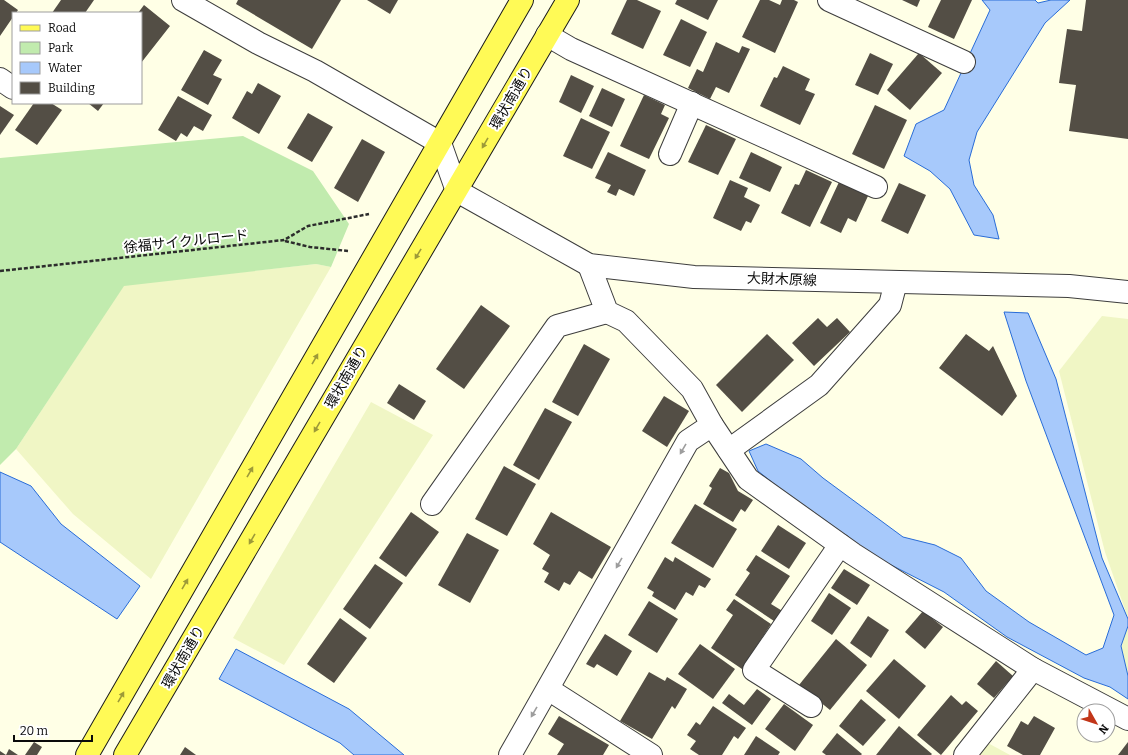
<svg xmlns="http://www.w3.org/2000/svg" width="1128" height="755" font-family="Bitter,'Noto Sans JP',serif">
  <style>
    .farmland { fill: #f0f6c5 }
    .green { fill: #c1ebae }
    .water { fill: #a7c9fb; stroke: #296cd7 }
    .building { fill: #534e45 }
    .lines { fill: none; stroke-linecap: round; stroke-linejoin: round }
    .minor-casing { stroke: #3d3d3d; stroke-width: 24 }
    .major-casing { stroke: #1b1b1b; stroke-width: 24 }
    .path { stroke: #2c2c2c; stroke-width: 2.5; stroke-dasharray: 4 2; stroke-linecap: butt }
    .minor { stroke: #fff; stroke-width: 22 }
    .major { stroke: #fffa56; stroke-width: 22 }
    .oneway { fill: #9d9a38 }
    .oneway2 { fill: #9d9d9d }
    .labels { text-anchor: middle; stroke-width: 4; stroke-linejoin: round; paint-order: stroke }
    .street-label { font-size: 14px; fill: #0a0a0a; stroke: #fff }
  </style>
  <rect width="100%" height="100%" fill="#ffffe6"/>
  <!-- farmland -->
  <g class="farmland">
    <polygon points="316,264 331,267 151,579 73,514 16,449 124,285"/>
    <polygon points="1102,316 1128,319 1128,618 1105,552 1059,371"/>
    <polygon points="371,402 433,435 284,665 233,638"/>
    <polygon points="1128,626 1128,676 1121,646"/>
    <polygon points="986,742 1010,755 976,755"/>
  </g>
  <!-- green -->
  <polygon class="green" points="243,136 313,171 349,224 331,267 316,264 124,286 16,449 0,465 0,158"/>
  <!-- water -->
  <g class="water">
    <polygon points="982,0 1035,0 1038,3 1051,0 1070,0 1045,23 977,132 969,160 974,185 993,215 999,239 974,235 950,189 930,171 904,156 916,124 944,110 990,10"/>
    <polygon points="1004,312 1028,313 1056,379 1102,558 1128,619 1128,626 1121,646 1128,676 1128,699 1110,687 1084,678 1007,637 944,592 846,542 758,471 749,451 766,444 801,459 823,478 903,537 935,545 961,558 986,591 1029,622 1086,655 1103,648 1114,615 1026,381"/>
    <polygon points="0,472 31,486 61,524 140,586 117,619 0,542"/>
    <polygon points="236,649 349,709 404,755 354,755 340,743 219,679"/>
  </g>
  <!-- building -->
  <g class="building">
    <polygon points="0,0 4,0 18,10 16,13 13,13 13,17 0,36"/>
    <polygon points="61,0 94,0 85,13 52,13"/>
    <polygon points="238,0 341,0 312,49 236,4"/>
    <polygon points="367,0 398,0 390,14"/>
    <polygon points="627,0 637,0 661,11 643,49 611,34"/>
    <polygon points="677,0 718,0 708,20 675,4"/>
    <polygon points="760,0 769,0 780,5 782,0 794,0 798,2 775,53 742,37"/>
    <polygon points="902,0 920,0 917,7"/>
    <polygon points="941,0 972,0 954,39 928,27"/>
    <polygon points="1086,0 1128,0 1128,139 1069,131 1076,85 1059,83 1067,29 1082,31"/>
    <polygon points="144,5 170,26 141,63 141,13 138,13"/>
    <polygon points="681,19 707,32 690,67 663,55"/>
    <polygon points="716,42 739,53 742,46 750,49 729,93 716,87 710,99 688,88 697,69 703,72"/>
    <polygon points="204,50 222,60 213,75 222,79 208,105 181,90"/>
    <polygon points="870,53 893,64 878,95 855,85"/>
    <polygon points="919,53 942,73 910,110 887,90"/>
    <polygon points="783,66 810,79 805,90 815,94 800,125 760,106 774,77 777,78"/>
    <polygon points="571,75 594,86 581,113 559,102"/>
    <polygon points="258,83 281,96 259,134 232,118 247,91 252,94"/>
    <polygon points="602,88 625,99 612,127 589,116"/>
    <polygon points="644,95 665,105 661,114 669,118 649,159 620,146"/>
    <polygon points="178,96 212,115 203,131 194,126 187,137 181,133 176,141 158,130"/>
    <polygon points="34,103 51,103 62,110 37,145 15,130"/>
    <polygon points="88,103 104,103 98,111"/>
    <polygon points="875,105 907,120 884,169 852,154"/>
    <polygon points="0,106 14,115 0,135"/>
    <polygon points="308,113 333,127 312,162 287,148"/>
    <polygon points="581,118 610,132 592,169 563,156"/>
    <polygon points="706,125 736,139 718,175 688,162"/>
    <polygon points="362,139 385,152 358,202 334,188"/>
    <polygon points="608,152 646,170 634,196 619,189 616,196 607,192 611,185 595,178"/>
    <polygon points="751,152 782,167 770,192 739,178"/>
    <polygon points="806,170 832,182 810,227 781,213 795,184 799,185"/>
    <polygon points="730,180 748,188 744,197 760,205 751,223 746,221 741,231 713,218"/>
    <polygon points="839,182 868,196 856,222 848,218 841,233 820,223"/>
    <polygon points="899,183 926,195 908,234 881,221"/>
    <polygon points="481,305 510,326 464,389 436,369"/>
    <polygon points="818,318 827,327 837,318 850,332 814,366 792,343"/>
    <polygon points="767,334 794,360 742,412 716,385"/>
    <polygon points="966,334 989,351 993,346 1017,396 1002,416 939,368"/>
    <polygon points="584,344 610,359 578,416 552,402"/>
    <polygon points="399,384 426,401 414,420 387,403"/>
    <polygon points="664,396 689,411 667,447 642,431"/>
    <polygon points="545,408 572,422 539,480 513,465"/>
    <polygon points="504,466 536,484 507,536 475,519"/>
    <polygon points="720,468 729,473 738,491 753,500 745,512 741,509 733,522 703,504 712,488 709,486"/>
    <polygon points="695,504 737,529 713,568 671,543"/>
    <polygon points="411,512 439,532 406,577 379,558"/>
    <polygon points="551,512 611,547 592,579 579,571 570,585 564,582 559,591 544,582 549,573 542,569 550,555 533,544"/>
    <polygon points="778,525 806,543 789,569 761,551"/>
    <polygon points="467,533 499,550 470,603 438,585"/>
    <polygon points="756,555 790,576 771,604 784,612 777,623 735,595 750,573 746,570"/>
    <polygon points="665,557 673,562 675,557 711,579 705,588 699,585 693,596 686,592 675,610 652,596 654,592 647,588"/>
    <polygon points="375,564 403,583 370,629 343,609"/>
    <polygon points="844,569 870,585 857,605 831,588"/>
    <polygon points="829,593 851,608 832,635 811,621"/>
    <polygon points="734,599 771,624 742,669 711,648 733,615 726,610"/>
    <polygon points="649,601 678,619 657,653 628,635"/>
    <polygon points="923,611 943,627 925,649 905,632"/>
    <polygon points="868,616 889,630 871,658 850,643"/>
    <polygon points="340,618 367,638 334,683 307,664"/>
    <polygon points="605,634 632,651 617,676 597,664 594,668 586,664"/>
    <polygon points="836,639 867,665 830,710 799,685"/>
    <polygon points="700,644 735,669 713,699 678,674"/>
    <polygon points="894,659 926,686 899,719 866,691"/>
    <polygon points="996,661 1013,676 994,698 977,684"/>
    <polygon points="649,672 665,681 667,677 687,689 675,709 672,706 652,739 620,721"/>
    <polygon points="757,689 771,699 752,725 722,703 729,694 744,705"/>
    <polygon points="951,695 962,705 966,701 978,711 941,755 917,735"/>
    <polygon points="861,699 886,720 863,746 839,726"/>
    <polygon points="784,704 813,725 795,751 765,729"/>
    <polygon points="713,706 746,728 738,739 734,736 722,755 699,755 690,749 696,741 687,735 696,722 700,725"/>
    <polygon points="559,716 609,745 603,755 557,755 564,744 548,734"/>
    <polygon points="1034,716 1055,728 1040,755 1023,755 1007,746 1021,721 1028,725"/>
    <polygon points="899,726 932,754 931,755 876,755"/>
    <polygon points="837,733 862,754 861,755 826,755 822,752"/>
    <polygon points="756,736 780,752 778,755 744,755"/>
    <polygon points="34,742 42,747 37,755 25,755"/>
    <polygon points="1128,742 1128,755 1118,755"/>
    <polygon points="185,747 196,755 180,755"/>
    <polygon points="9,749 18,755 0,755 0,751 6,755"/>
  </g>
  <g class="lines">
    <defs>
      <g id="minor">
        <polyline points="183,0 258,43 315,71 440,143 457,191 589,265 694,277 1069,286 1128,292"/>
        <polyline points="829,0 964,62"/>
        <polyline points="547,35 571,49 876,187"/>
        <polyline points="0,79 13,88"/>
        <polyline points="670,154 692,103"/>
        <polyline points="589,265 607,312 626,321 692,389 712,425 748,479 853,554 1033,669 1128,719"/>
        <polyline points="729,450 819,385 890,305 896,282"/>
        <polyline points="432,504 557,326 607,312"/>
        <polyline points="548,689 651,755"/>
        <polyline points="811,706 754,670 840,545"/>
        <polyline points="510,755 688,441 712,425"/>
        <polyline points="965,755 1033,669"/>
      </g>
      <g id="major">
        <polyline points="87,755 522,0"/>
        <polyline points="125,755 568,0"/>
      </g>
    </defs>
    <!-- minor casing -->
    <use href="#minor" class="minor-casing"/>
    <!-- major casing -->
    <use href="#major" class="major-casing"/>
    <!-- path -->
    <g class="path">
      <polyline points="285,241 310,247 348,251"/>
      <polyline points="0,271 284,240 308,226 369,214"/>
    </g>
    <!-- minor -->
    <use href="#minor" class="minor"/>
    <!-- major -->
    <use href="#major" class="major"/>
  </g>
  <!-- one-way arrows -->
  <defs><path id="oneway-solid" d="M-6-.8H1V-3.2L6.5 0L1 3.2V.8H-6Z"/></defs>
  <g class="oneway">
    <use href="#oneway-solid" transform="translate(485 143) rotate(120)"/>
    <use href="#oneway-solid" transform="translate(418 254) rotate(121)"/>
    <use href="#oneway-solid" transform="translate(315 359) rotate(-60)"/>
    <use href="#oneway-solid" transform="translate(317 427) rotate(120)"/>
    <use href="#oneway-solid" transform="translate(250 472) rotate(-60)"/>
    <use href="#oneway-solid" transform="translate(252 539) rotate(120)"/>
    <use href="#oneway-solid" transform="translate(185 584) rotate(-60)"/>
    <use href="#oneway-solid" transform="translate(121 697) rotate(-60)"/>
  </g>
  <g class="oneway2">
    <use href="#oneway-solid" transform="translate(683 449) rotate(120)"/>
    <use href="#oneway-solid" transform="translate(619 563) rotate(120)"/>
    <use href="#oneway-solid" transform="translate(534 712) rotate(120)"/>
  </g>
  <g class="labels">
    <!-- street labels -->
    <g class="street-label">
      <text transform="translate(511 98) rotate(-60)" y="5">環状南通り</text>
      <text transform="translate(186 241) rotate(-6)" y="5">徐福サイクルロード</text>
      <text transform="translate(782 279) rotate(2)" y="5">大財木原線</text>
      <text transform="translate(346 377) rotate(-60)" y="5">環状南通り</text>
      <text transform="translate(183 657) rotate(-60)" y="5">環状南通り</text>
    </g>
  </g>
  <!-- legend -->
  <rect x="12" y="12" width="130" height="92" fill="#ffffff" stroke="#9d9d9d"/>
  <rect x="20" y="25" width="20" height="6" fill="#fffa56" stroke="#9d9d9d"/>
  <text x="48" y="32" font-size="12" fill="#0a0a0a">Road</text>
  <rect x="20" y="42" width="20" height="12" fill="#c1ebae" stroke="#9d9d9d"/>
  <text x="48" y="52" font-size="12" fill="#0a0a0a">Park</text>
  <rect x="20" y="62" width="20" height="12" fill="#a7c9fb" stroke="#9d9d9d"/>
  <text x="48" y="72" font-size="12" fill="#0a0a0a">Water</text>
  <rect x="20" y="82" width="20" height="12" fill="#534e45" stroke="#9d9d9d"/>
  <text x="48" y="92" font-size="12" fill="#0a0a0a">Building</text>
  <!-- north arrow -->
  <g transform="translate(1096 723) rotate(129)"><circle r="19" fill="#ffffff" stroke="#9d9d9d"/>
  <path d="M0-3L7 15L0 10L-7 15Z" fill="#c23619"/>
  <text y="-6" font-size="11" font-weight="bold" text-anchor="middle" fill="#0a0a0a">N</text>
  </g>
  <!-- scale -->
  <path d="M14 735v6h78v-6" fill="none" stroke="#0a0a0a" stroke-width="2"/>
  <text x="20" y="735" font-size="12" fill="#0a0a0a" stroke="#ffffff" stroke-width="3" paint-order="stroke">20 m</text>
</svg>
